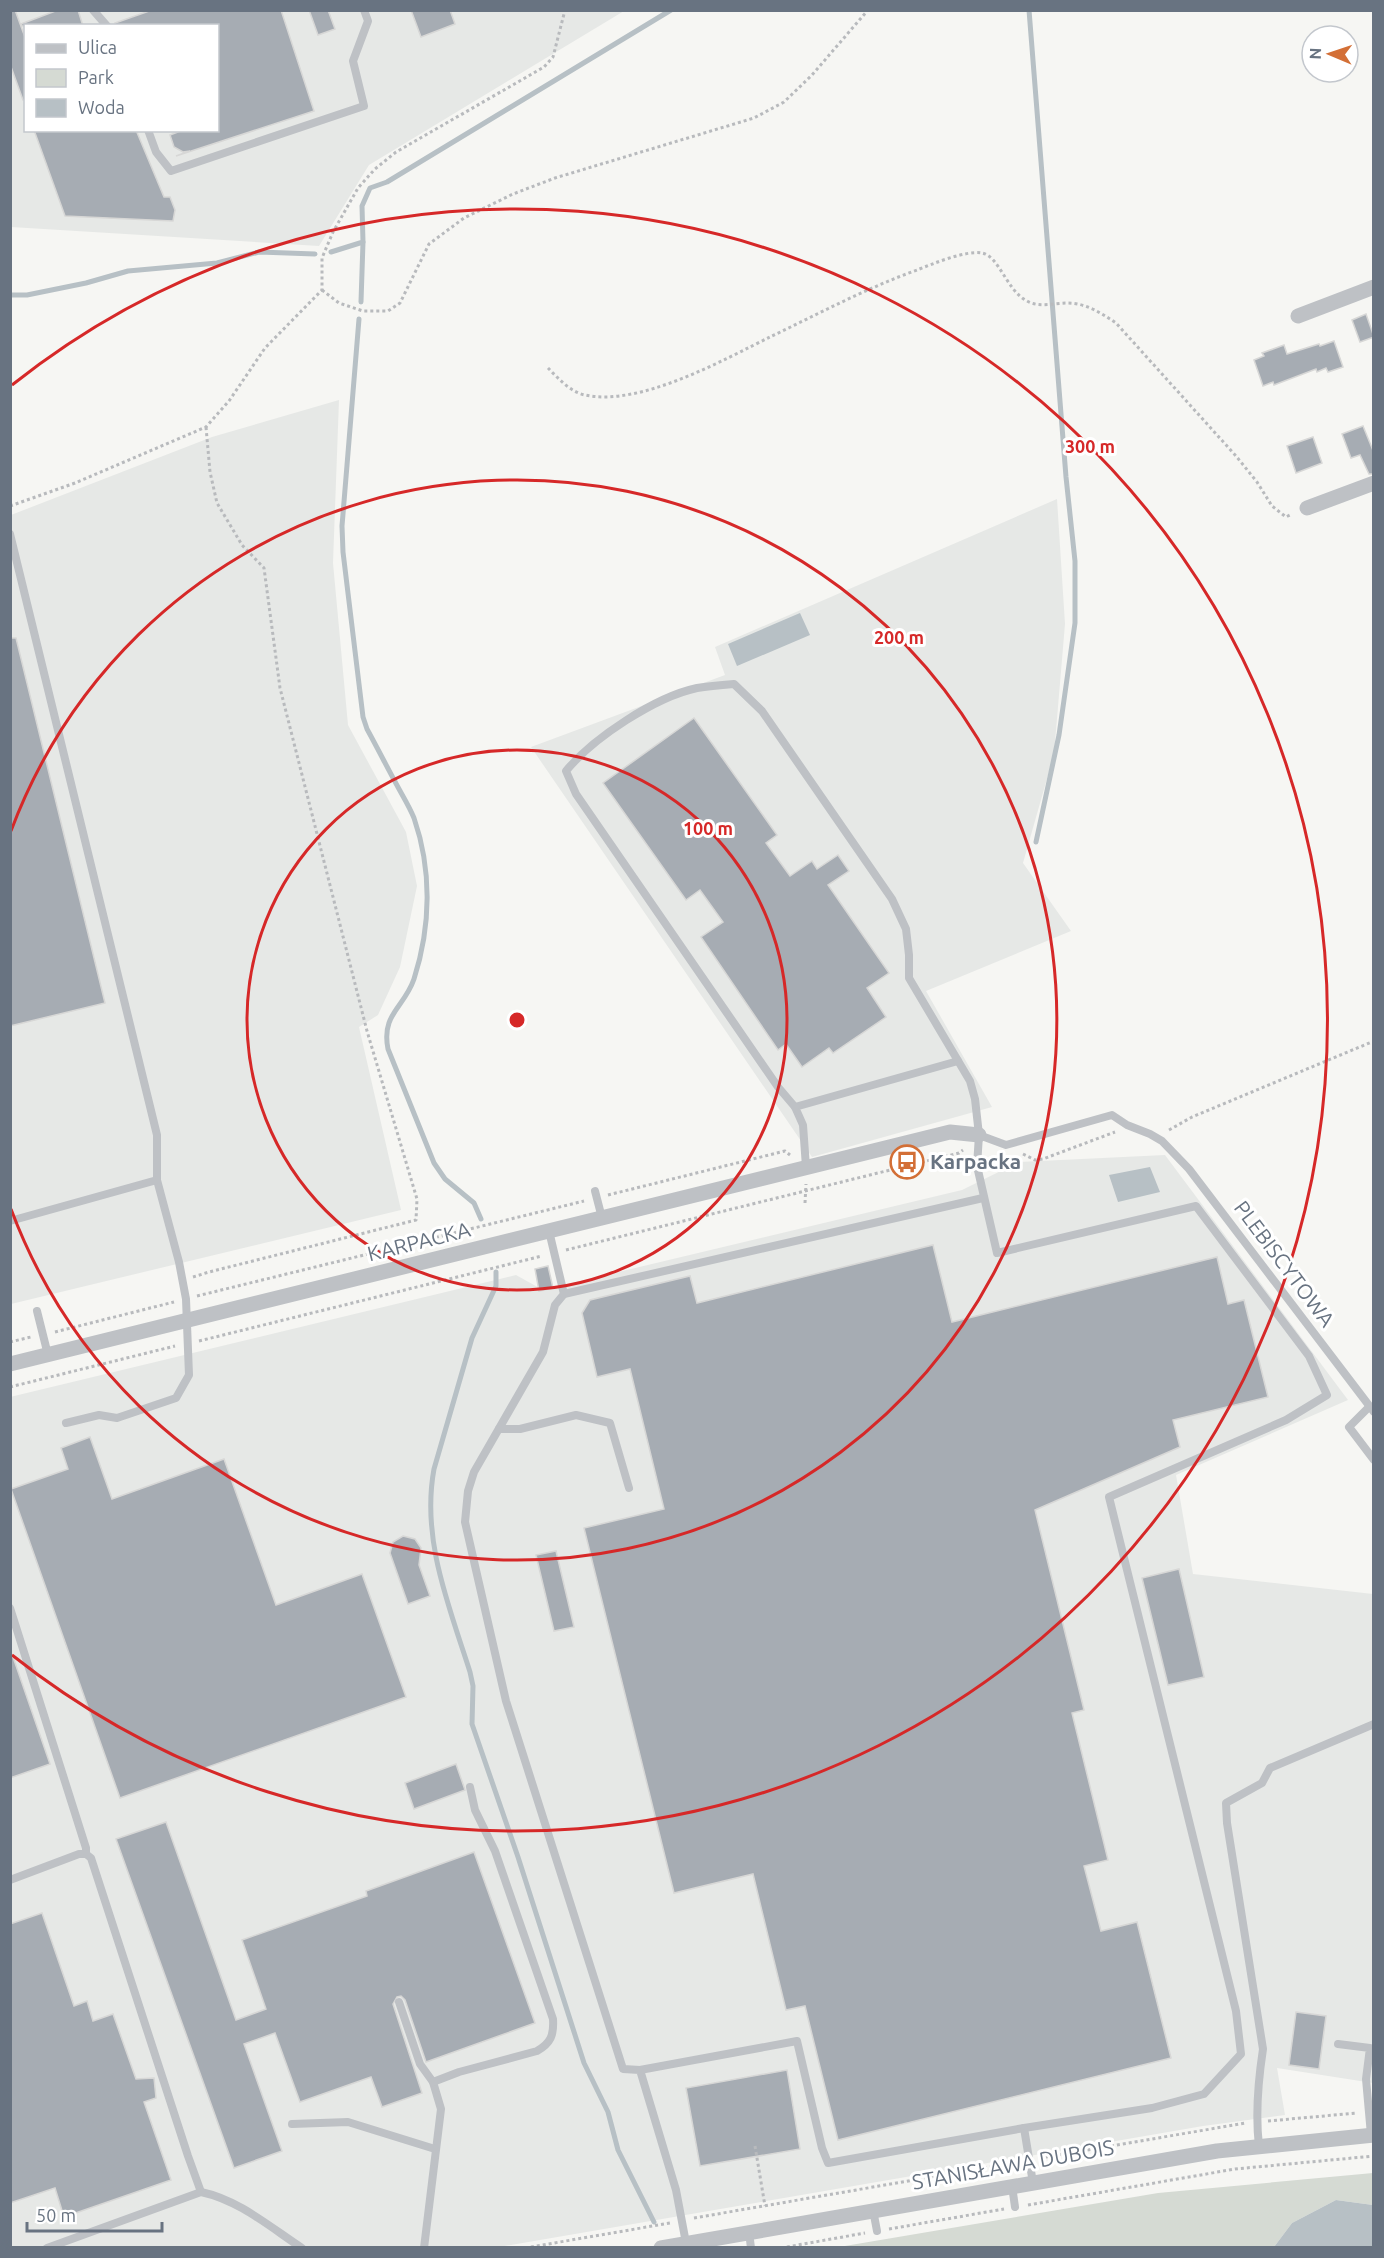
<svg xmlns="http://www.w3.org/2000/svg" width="1384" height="2258" font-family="Ubuntu,sans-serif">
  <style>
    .built { fill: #e6e8e6; fill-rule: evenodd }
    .green { fill: #d5dad3 }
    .water { fill: #b7c0c5 }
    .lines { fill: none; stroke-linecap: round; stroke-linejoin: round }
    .stream { stroke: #b7c0c5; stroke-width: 5 }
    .building { fill: #a6acb3; stroke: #d7d7d6; stroke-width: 1.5 }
    .path { stroke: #b8babd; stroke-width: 3; stroke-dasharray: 3 3; stroke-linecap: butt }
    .service { stroke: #bec1c5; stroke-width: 8 }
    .minor { stroke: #bec1c5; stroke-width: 15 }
    .ring { fill: none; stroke: #d62828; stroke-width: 3 }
    .labels { text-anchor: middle; stroke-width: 6; stroke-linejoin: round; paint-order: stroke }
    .poi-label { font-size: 21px; font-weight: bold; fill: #687381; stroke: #fff; text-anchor: start }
    .street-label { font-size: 21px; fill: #687381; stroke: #fff }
    .centre { fill: #d62828; stroke: #fff; stroke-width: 3 }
    .ring-label { font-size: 18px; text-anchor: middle; font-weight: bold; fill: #d62828; stroke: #fff; stroke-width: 6; stroke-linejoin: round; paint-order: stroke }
  </style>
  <rect width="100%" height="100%" fill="#f6f6f3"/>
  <!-- built -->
  <g class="built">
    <path d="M 10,11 L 624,11 L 369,165 L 319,246 L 11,227 ZM 26,26 L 218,26 L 218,130 L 26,130 Z"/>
    <polygon points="339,400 333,563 348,725 406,832 417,886 400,967 378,1015 359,1027 401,1210 11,1304 11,515 212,437"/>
    <polygon points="1057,499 1065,624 1054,754 1023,863 1071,931 926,991 992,1107 812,1157 531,747 725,675 715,647"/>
    <polygon points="1165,1155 1348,1400 1176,1475 1193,1574 1373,1594 1373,2083 1277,2068 1285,2115 1203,2126 499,2247 11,2247 10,1397 516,1275 543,1290 962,1190 1019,1162"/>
  </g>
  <!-- green -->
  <polygon class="green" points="1373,2173 1373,2205 1336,2200 1292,2223 1274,2247 833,2248 1158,2193"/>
  <!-- water -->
  <g class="water">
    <polygon points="800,613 810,635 737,666 728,644"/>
    <polygon points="1150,1167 1160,1192 1118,1202 1109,1175"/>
    <polygon points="1336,2200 1373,2205 1373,2247 1274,2247 1292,2223"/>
  </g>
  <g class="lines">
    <!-- stream -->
    <g class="stream">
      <polyline points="1029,10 1066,477 1075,561 1075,623 1059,735 1036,842"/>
      <polyline points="331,252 363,242 362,206 370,188 387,182 671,10"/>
      <polyline points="10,295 27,295 86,283 128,271 217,263 259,252 315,254"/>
      <polyline points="361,302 363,242"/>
      <path d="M 359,319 L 342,526 L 343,552 L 363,717 L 367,729 C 378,749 388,769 399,789 C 404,798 410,808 414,818 C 432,870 431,926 414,979 C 404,1008 381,1014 388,1049 L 434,1163 L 445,1179 L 474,1203 L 481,1219"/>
      <path d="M 496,1272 L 496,1286 L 472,1338 L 434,1469 C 421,1539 449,1606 470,1672 L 473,1686 L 472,1724 L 518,1857 L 584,2063 L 608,2112 L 618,2150 L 654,2222"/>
    </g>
  </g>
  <!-- building -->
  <g class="building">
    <polygon points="10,10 15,10 26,40 26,100 23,100 10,64"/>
    <polygon points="58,10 78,10 83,26 22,26 21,24"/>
    <polygon points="152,10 281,10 314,111 176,156 190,151 183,152 174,147 170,135 183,130 218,130 218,26 116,26 115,23"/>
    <polygon points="309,10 328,10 335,29 318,35"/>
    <polygon points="411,10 450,10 455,24 421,37"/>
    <polygon points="34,130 136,130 164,197 170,197 175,210 173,221 65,216"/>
    <polygon points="1366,314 1374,337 1360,342 1352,320"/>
    <polygon points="1334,341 1343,367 1328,372 1326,368 1317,372 1316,369 1274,385 1273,382 1263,386 1254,360 1264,356 1262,353 1284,345 1287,354 1319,344 1320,346"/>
    <polygon points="1363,426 1374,453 1374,474 1369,474 1360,455 1351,458 1342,434"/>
    <polygon points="1313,437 1322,463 1296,473 1287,446"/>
    <polygon points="10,638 16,638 105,1003 10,1026"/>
    <polygon points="694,718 777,835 766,843 790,876 812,861 817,869 838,855 849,871 828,885 889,973 867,988 886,1017 833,1053 829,1048 802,1067 786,1044 778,1050 701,937 723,922 700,890 686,900 603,783"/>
    <polygon points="933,1245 952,1322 1217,1257 1228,1304 1244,1300 1268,1397 1173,1420 1180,1447 1035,1510 1084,1710 1072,1713 1108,1860 1084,1866 1101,1931 1137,1922 1171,2058 838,2140 805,2006 786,2010 753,1874 674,1893 584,1528 664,1509 630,1369 597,1377 582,1313 590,1300 690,1276 697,1303"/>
    <polygon points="548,1266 553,1288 539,1291 535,1269"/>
    <polygon points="90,1437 112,1499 224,1459 276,1605 362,1574 406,1697 120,1798 11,1489 68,1469 61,1448"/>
    <polygon points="403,1536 415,1539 421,1548 419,1565 430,1596 408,1604 390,1553 393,1542"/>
    <polygon points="556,1551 574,1627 554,1631 536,1555"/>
    <polygon points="1179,1569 1204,1677 1168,1685 1142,1578"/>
    <polygon points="13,1657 50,1764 10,1778 10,1658"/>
    <polygon points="456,1764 465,1790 414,1809 405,1783"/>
    <polygon points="166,1822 236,2020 266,2009 242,1940 367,1896 366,1891 474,1852 535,2023 426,2062 405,2000 401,1996 397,1997 393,2004 422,2093 382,2107 371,2077 300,2102 275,2033 244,2044 282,2151 234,2168 116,1839"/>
    <polygon points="42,1913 74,2006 87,2001 93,2021 113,2014 136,2079 154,2078 156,2098 144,2102 171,2180 64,2217 55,2188 10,2203 10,1924"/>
    <polygon points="1296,2012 1326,2016 1319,2069 1289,2065"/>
    <polygon points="787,2070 800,2149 700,2166 686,2088"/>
  </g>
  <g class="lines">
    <!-- path -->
    <g class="path">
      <polyline points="322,290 339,303 363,311 388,311 400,303 429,244 464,218 513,194 555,178 754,118 784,102 812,75 868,10"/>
      <path d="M 548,368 C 558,378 570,392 585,395 C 640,407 723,360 772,336 C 820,313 867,288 917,270 C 932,264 966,250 982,253 C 999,256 1007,291 1027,301 C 1039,308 1054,303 1067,303 C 1086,303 1101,313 1116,323 L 1236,456 L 1257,482 L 1272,506 L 1286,517 L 1292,514"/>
      <polyline points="10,506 75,483 206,427 229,401 265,348 322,290 322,258 333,232 358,188 375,169 396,152 544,67 553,57 565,10"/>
      <polyline points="1169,1130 1192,1117 1374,1041"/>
      <polyline points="1023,1154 1035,1160 1043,1159 1115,1132"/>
      <polyline points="608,1195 785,1151 790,1155"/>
      <polyline points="805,1203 806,1184"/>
      <polyline points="566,1250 959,1153 963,1150"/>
      <polyline points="193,1277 209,1272 416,1220 417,1199 367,1031 280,688 264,568 242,545 217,503 210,472 206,427"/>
      <polyline points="197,1296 584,1201"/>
      <polyline points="55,1332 174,1302"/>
      <polyline points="199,1341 542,1256"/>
      <polyline points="10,1342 31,1337"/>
      <polyline points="10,1387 175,1346"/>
      <polyline points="1268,2121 1357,2113"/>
      <polyline points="755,2146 765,2206"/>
      <polyline points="1040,2158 1246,2123"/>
      <polyline points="1028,2205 1235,2169 1374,2156"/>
      <polyline points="694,2218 1018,2162"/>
      <polyline points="889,2229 1004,2209"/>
      <polyline points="525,2248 670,2223"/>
      <polyline points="781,2248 865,2233"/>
    </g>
    <!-- service -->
    <g class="service">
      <polyline points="93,10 107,26"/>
      <polyline points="148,130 156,152 171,171 364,106 353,61 368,21 364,10"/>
      <polyline points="10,534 157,1135 157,1180 179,1262 186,1299 189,1375 176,1398 117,1418 99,1415 66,1423"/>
      <polyline points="979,1135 1006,1145 1112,1115 1127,1125 1150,1134 1162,1141 1189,1169 1374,1412"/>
      <polyline points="806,1167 803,1125 795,1107 958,1061"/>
      <polyline points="595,1191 602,1218"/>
      <polyline points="10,1221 157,1180"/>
      <polyline points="549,1231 564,1294 555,1305 543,1352 474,1472 468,1491 465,1522 506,1701 623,2069 640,2070 676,2190 686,2243"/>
      <polyline points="564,1294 983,1198"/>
      <polyline points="37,1311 48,1355"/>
      <polyline points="1369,1407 1349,1427 1374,1460"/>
      <polyline points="499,1429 520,1429 576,1415 610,1423 629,1488"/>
      <polyline points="10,1608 86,1848 86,1854"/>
      <polyline points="10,1880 79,1854 86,1854 91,1858 188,2156 201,2192"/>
      <polyline points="399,2002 420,2064 433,2082 441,2109 424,2248"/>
      <polyline points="1338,2044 1370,2048 1366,2079 1371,2135"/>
      <path d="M 640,2070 L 797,2041 L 822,2148 L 828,2163 L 1024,2128 L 1152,2108 L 1204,2094 L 1241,2054 L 1236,2011 L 1109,1497 L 1286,1420 L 1327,1395 L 1309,1356 L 1196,1206 L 997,1253 L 977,1166 L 979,1135 L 975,1099 L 970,1081 L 909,978 L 909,955 L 906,929 L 892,899 L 762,711 L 734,684 C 721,685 709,686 697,688 C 655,697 593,738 566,771 L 576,794 L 778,1087 L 795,1107"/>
      <path d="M 433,2082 L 459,2072 L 537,2051 C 551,2043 554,2035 553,2019 L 495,1851 L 475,1810 L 470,1787"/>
      <polyline points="292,2124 348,2122 435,2149"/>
      <polyline points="1024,2128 1033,2183"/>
      <path d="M 1259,2146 C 1255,2113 1258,2082 1263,2049 L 1227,1823 L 1226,1803 L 1262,1783 L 1270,1768 L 1374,1724"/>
      <polyline points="1012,2186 1015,2207"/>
      <polyline points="873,2210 877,2231"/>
      <polyline points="749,2232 751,2248"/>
      <path d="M 47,2248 L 201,2192 C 239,2200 270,2227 302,2248"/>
    </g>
    <!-- minor -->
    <g class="minor">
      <polyline points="1298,316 1374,287"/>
      <polyline points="1307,508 1374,483"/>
      <polyline points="10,1364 950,1132 979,1135"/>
      <polyline points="661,2248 1217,2151 1374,2135"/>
    </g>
  </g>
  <!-- distance rings -->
  <g class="ring">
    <circle cx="517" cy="1020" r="270"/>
    <path d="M11 831A540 540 0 1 1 11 1209"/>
    <path d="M12 385A811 811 0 1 1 12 1655"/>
  </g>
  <!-- icons -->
  <defs>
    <symbol id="bus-ring" viewBox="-11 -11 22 22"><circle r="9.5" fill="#fff" stroke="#d36f36" stroke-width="1.5"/><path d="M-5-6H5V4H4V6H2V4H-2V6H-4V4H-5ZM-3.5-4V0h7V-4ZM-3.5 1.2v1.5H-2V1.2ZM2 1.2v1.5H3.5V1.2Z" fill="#d36f36"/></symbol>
  </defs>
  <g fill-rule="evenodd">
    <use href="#bus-ring" x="888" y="1143" width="38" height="38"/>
  </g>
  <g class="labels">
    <!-- poi labels -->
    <g class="poi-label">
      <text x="930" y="1169">Karpacka</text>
    </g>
    <!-- street labels -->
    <g class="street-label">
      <text transform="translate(419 1242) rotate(-14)" y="7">KARPACKA</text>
      <text transform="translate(1284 1264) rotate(53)" y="7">PLEBISCYTOWA</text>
      <text transform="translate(1013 2165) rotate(-10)" y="7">STANISŁAWA DUBOIS</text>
    </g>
  </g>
  <circle cx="517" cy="1020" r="9" class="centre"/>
  <g class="ring-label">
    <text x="1090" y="453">300 m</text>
    <text x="899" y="644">200 m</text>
    <text x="708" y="835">100 m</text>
  </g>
  <!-- border -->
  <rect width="1384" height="2258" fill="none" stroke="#687381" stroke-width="24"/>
  <!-- legend -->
  <rect x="24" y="24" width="195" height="108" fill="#ffffff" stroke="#c3c7cd" stroke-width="1.5"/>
  <rect x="36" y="44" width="30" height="9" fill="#bec1c5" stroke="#c3c7cd" stroke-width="1.5"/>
  <text x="78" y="54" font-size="18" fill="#687381">Ulica</text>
  <rect x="36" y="69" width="30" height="18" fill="#d5dad3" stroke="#c3c7cd" stroke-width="1.5"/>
  <text x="78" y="84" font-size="18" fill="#687381">Park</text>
  <rect x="36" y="99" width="30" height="18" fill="#b7c0c5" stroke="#c3c7cd" stroke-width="1.5"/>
  <text x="78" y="114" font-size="18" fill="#687381">Woda</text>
  <!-- north arrow -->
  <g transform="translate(1330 54) rotate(272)"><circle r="28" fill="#ffffff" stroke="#c3c7cd" stroke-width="1.5"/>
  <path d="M0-4.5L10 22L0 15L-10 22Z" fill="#d36f36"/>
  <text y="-9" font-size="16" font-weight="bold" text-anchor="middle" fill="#687381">N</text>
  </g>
  <!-- scale -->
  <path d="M27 2222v9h135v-9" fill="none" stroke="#687381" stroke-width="3"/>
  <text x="36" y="2222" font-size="18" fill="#687381" stroke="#ffffff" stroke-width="4.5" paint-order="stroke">50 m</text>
</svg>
